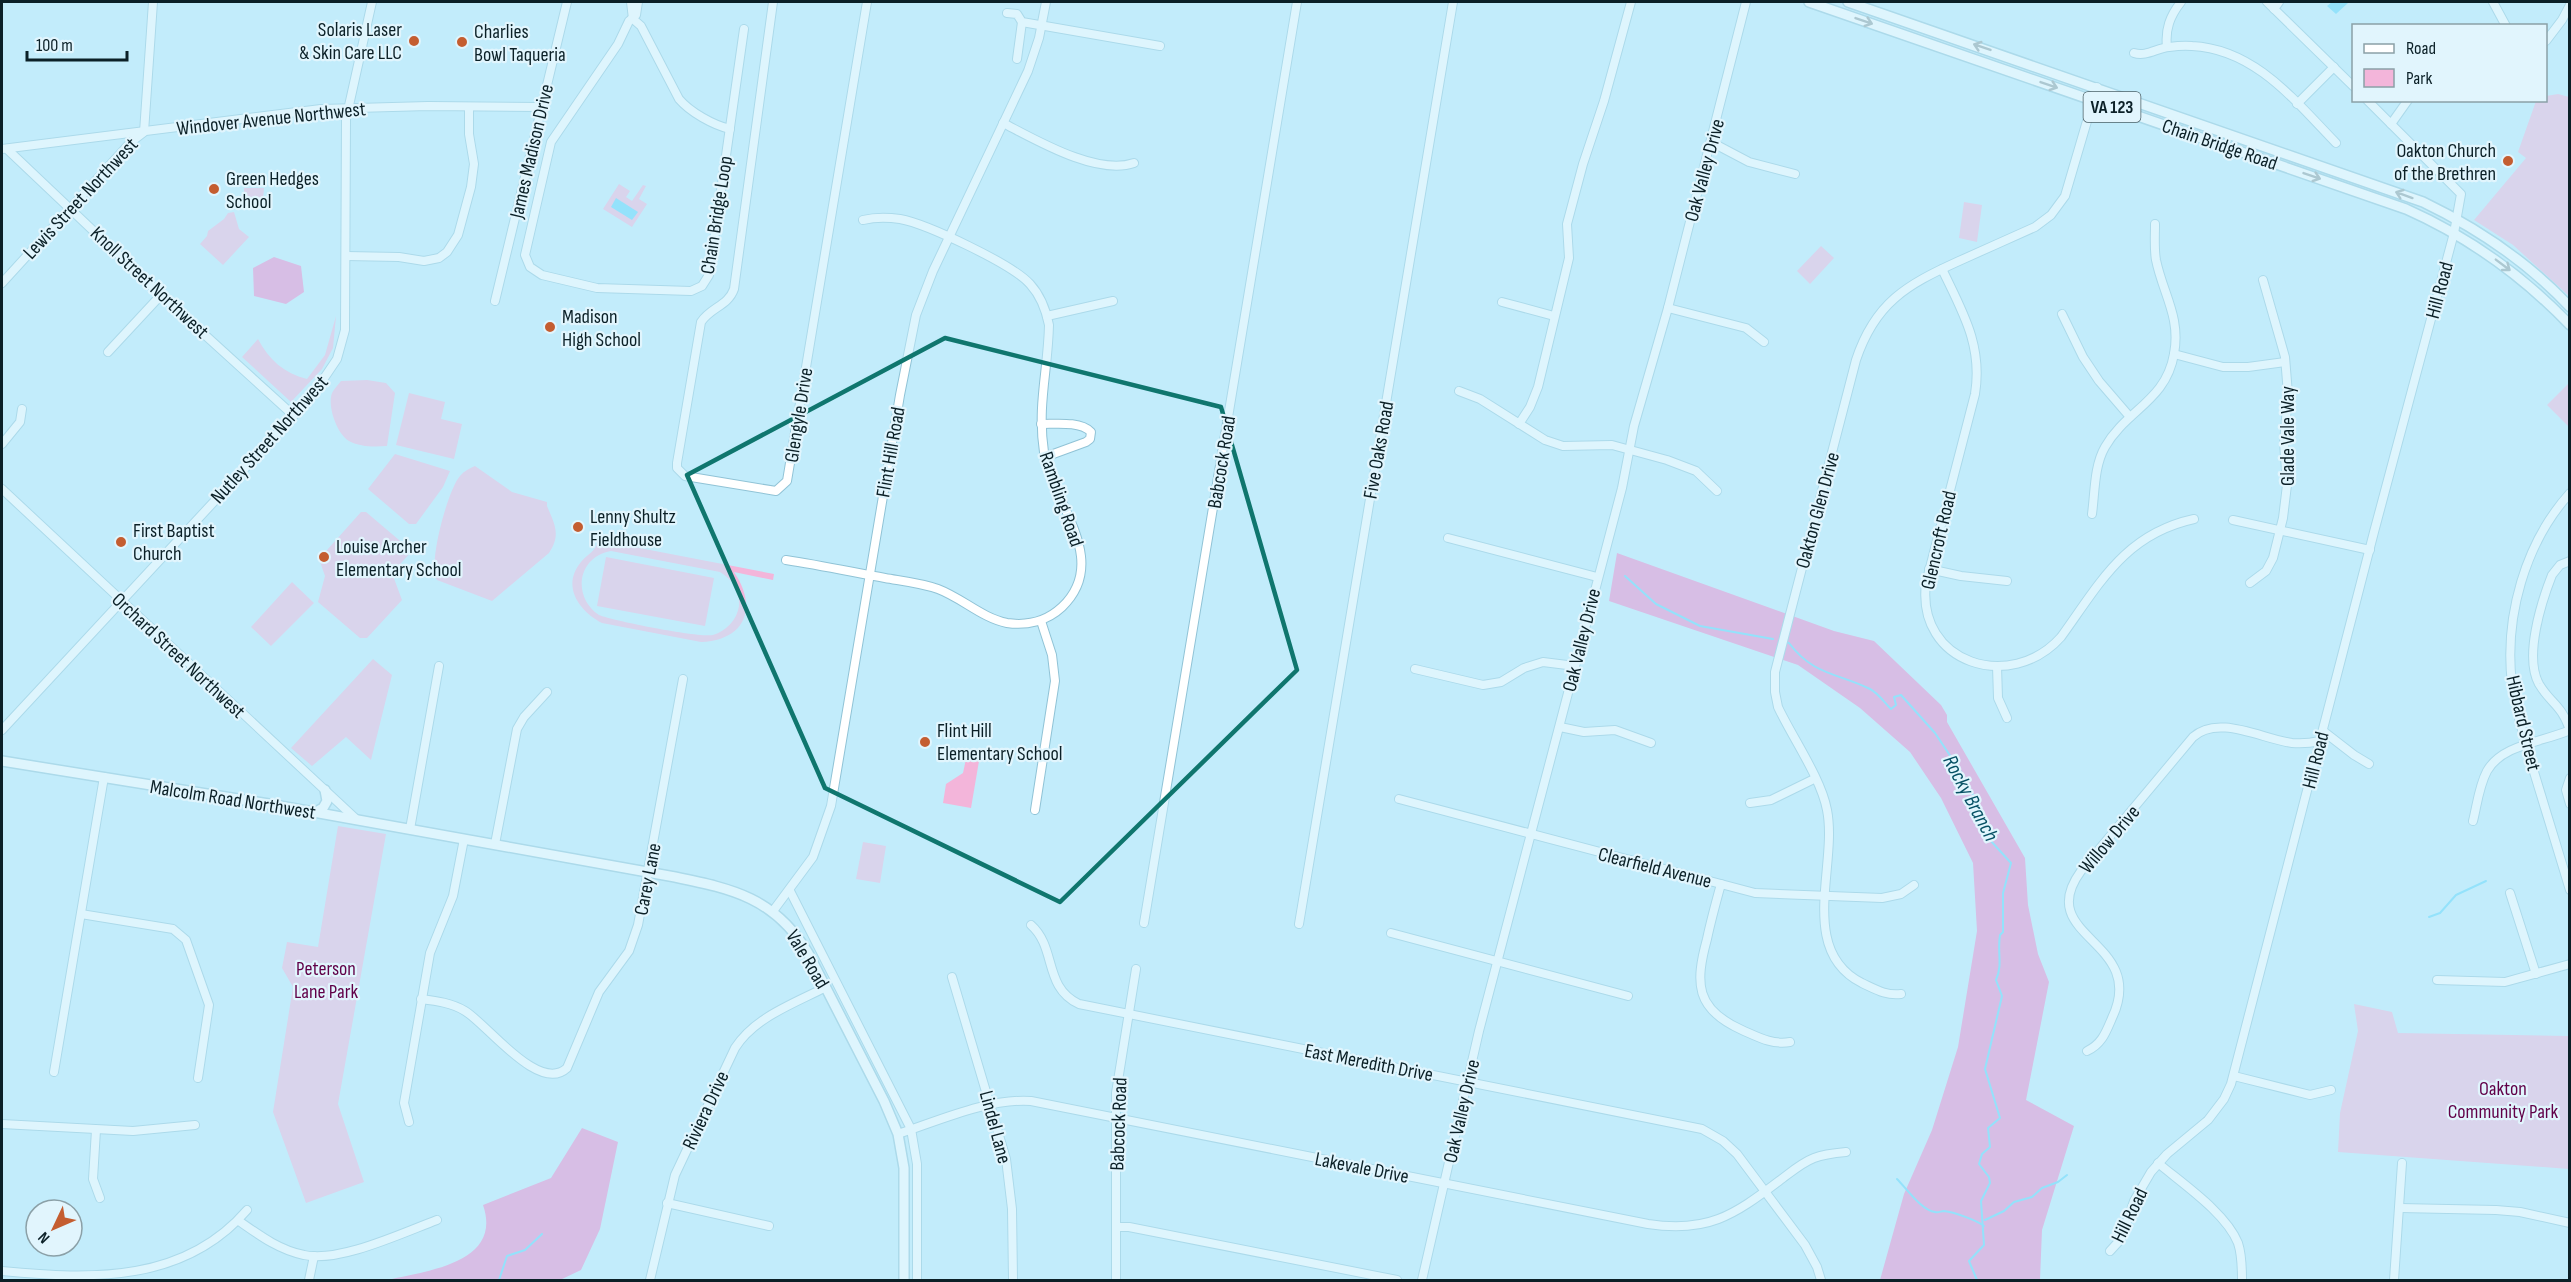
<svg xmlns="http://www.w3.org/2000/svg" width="2571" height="1282" font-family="'Sofia Sans Condensed',sans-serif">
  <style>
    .green { fill: #f3b5da; fill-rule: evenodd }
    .forest { fill: #ef86c9 }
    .water { fill: #5bd5fb }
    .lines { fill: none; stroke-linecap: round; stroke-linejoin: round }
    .stream { stroke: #5bd5fb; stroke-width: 2 }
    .minor-casing { stroke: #90c3d6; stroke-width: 10 }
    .major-casing { stroke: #90c3d6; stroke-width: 12 }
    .minor { stroke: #fff; stroke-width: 8 }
    .major { stroke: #fff; stroke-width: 9 }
    .oneway { stroke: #919b9e }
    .marked { fill: none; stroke: #0f766e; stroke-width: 4.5; stroke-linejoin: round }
    .poi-dot { fill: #c45d30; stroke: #e1f5fd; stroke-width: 2 }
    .labels { text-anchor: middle; stroke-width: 4.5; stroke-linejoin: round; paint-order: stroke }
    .shield { fill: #e1f5fd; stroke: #4b6067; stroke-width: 1.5 }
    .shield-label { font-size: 18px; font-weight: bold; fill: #0b2027 }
    .poi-label { font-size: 20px; fill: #0b2027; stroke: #e1f5fd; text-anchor: start }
    .street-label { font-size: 20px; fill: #0b2027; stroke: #e1f5fd }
    .park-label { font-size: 20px; fill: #610048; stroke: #e1f5fd }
    .water-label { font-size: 21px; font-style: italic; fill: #065064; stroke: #e1f5fd }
  </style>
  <rect width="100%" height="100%" fill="#c2ecfb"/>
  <!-- green -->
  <g class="green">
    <polygon points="2558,94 2569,97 2569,296 2513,245 2474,220 2526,158 2518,152 2536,101 2546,100 2546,96"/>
    <polygon points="619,184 630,191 626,197 632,201 643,185 646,186 639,199 647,204 632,227 603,209"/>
    <polygon points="244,188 264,188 263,199 244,199"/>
    <polygon points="1964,202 1982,205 1977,242 1959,238"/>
    <polygon points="234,212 239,229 249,237 223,265 200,244 207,236 208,231 224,219 228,213"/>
    <polygon points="1821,246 1834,258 1810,284 1797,271"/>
    <path d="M 336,316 L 333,348 L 322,369 L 291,402 L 242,357 L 258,339 C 269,360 284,373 307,379 L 325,355 Z"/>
    <path d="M 367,380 L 386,383 L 395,393 L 387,446 C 374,447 360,447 349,441 C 337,434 327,406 332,393 C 334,389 338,385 341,381 Z"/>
    <polygon points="2569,383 2569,427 2547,405"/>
    <polygon points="409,393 445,402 441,419 462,424 454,459 396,445"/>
    <polygon points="395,454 450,471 443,487 416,524 409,524 368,489"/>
    <path d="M 475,466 L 512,492 L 547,502 L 547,506 C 555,525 561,535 549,553 L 492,601 L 437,580 C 427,566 448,489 460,476 C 464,471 470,468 475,466 Z"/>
    <polygon points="361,512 366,512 412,551 392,573 402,600 367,638 360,638 318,602 325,576 319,559"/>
    <path d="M 598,540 L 774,574 L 773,580 L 734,572 C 758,607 746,640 701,642 L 602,623 C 579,611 561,586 581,562 C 587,554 597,551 598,540 ZM 611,551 L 720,572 C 733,580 740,591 739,606 C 737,620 726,631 713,635 C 699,638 614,621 599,615 C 572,597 577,557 611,551 Z"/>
    <polygon points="606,557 714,578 705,626 597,606"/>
    <polygon points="292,582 314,603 271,646 251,627"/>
    <polygon points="373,659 392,675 371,760 346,737 312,766 291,748"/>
    <polygon points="972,752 977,753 976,760 979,761 971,808 943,803 946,784 963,773 966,759 970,759"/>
    <polygon points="338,826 386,834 338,1104 364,1182 306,1203 273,1112 293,987 282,968 287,942 318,947"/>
    <polygon points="863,842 886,846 880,883 856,879"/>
    <polygon points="2354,1004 2392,1012 2398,1033 2569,1036 2569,1169 2338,1152 2340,1113 2358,1031"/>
  </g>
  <!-- forest -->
  <g class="forest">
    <polygon points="274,257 301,266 304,292 286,304 254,296 253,268"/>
    <polygon points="1617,553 1834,631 1874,641 1941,705 1947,715 1947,722 2025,858 2028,905 2038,954 2049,982 2026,1100 2074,1126 2042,1230 2040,1280 1880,1280 1904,1194 1932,1130 1958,1047 1977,931 1973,863 1941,798 1910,752 1860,708 1798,665 1609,601"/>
    <path d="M 582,1128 L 618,1142 L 600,1229 L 581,1270 L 560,1280 L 387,1280 C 427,1271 503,1263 483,1205 L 551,1178 Z"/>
  </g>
  <!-- water -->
  <g class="water">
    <polygon points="2332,2 2347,2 2348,3 2336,14 2327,6"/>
    <polygon points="616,198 638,212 632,220 611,207"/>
  </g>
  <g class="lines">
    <!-- stream -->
    <g class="stream">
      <polyline points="1625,576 1656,604 1700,626 1773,639"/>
      <path d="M 1785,642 L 1789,643 C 1813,675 1837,673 1870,689 C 1878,693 1884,702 1891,709 L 1896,705 L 1894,697 L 1901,695 L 1935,733 L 1963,775 L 1983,815 L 1990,840 L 2011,863 L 2003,893 L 2003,932 L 2000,935 C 1997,951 2003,965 1996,980 L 2002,996 L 1985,1069 L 2000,1118 L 1988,1128 L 1990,1147 L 1982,1154 L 1979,1164 L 1989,1177 L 1990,1183 L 1981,1201 L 1984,1245 L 1969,1261 L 1977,1280"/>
      <polyline points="2429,917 2440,913 2456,895 2486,881"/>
      <path d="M 1897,1179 C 1906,1188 1922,1211 1935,1212 C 1938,1213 1941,1211 1944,1211 C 1954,1212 1976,1220 1984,1226"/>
      <polyline points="1985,1220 2004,1211 2014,1202 2032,1197 2042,1188 2058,1182 2067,1175"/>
      <polyline points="499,1280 507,1256 525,1250 542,1234"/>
    </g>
    <defs>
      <g id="minor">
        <path d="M 631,2 L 633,19 L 641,26 L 679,99 C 690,112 713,125 730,129"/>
        <polyline points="638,2 636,15 629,21 618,44 551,142 525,255 530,267 542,275 597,288 691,291 702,286 709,275 744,29"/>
        <path d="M 773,2 L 734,289 C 728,306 711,307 701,322 L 677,463 L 677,468 L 685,476 L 776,491 L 787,481 L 867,2"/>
        <polyline points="2267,2 2354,87"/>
        <polyline points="2493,2 2506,26"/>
        <polyline points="2274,9 2279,2"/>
        <polyline points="1007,13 1017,14 1022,22 1160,46"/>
        <polyline points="2546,41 2562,20 2570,5"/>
        <path d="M 2167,47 C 2165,29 2170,16 2181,2"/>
        <path d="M 2134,53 C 2146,57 2157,48 2169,47 C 2176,46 2184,45 2192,46 C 2255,49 2295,101 2336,143"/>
        <polyline points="1017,59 1022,22"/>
        <polyline points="2297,104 2334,67"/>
        <path d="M 1003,123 C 1036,140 1097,176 1134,163"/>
        <polyline points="2391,124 2408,100"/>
        <polyline points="1711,142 1749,162 1795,174"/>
        <polyline points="2,149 321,109 428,106 542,107"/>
        <polyline points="7,149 161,295 293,415"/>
        <polyline points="346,256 399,257 424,261 439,258 447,252 458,235 471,187 474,164 469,134 469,107"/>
        <path d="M 1942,269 C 1962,311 1983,345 1975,394 L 1926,583 C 1916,664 2011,693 2061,637 C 2100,583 2125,534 2194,519"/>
        <polyline points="2,283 131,142 144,132 153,2"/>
        <polyline points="495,301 567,2"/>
        <polyline points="1502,302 1554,316"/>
        <polyline points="1668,308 1746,328 1764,342"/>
        <polyline points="2062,314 2083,357 2099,381 2130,417"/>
        <polyline points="1047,316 1113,301"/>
        <polyline points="108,352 161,295"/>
        <polyline points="2174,354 2223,367 2248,367 2285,362"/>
        <polyline points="1459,391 1480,399 1545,440 1563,446 1612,445 1667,460 1696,471 1717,491"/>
        <path d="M 1041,424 C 1056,424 1080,421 1091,432 L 1090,439 L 1086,442 L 1045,457"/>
        <polyline points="1519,424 1530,407 1538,387 1569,258 1567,224 1583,164 1604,101 1631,2"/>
        <polyline points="2,444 20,422 22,409"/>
        <polyline points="2,489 356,819"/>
        <path d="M 2570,493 C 2525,543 2504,617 2512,684 C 2516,714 2526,743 2534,772 C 2546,811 2558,850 2570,890"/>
        <path d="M 2092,514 C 2095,492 2094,466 2105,447 C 2126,410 2166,401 2174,354 C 2181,317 2163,294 2156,260 C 2154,249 2155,236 2155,224"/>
        <polyline points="2233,520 2370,550"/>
        <polyline points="1448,538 1597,577"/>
        <path d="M 786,560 C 819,565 852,572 885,578 C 902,581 921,583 938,589 C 962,598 982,618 1007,623 C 1027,626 1047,621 1062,607 C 1111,560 1053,504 1044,452 C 1037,405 1048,371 1049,325 C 1046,310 1041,296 1030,284 C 1012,264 927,224 900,219 C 887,217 875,217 863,220"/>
        <path d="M 2570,561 L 2560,565 L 2552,575 C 2541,603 2524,657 2539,684 C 2551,704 2561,704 2570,730"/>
        <polyline points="1929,569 1961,576 2007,581"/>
        <polyline points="2250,583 2266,571 2273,558 2283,518 2287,485 2284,443 2288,394 2285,357 2263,280"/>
        <polyline points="1997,666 1998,698 2007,718"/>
        <polyline points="1415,669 1483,685 1501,682 1524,668 1543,662 1575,666"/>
        <polyline points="1560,727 1584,732 1615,730 1651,743"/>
        <polyline points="2,730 312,396 337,359 345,330 346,119 372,2"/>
        <polyline points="2323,731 2354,755 2369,764"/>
        <polyline points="2570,778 2566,790 2570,804"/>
        <polyline points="1399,799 1755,893 1882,898 1901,894 1914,885"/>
        <polyline points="1750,803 1771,800 1814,779"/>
        <polyline points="1035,810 1055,681 1052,655 1041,621"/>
        <path d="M 2473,821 C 2477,805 2479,786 2487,771 C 2502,744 2544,742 2570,730"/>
        <polyline points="410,829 439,666"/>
        <polyline points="495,844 517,729 524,717 547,692"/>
        <path d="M 1721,884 C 1716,902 1711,920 1707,939 C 1695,983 1695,1009 1742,1030 C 1758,1037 1772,1045 1790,1042"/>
        <polyline points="790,891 911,1129 917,1164 917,1280"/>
        <polyline points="2510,893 2536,974"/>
        <polyline points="773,911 813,857 831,806 900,395 916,315 933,271 1028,71 1039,38 1046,2"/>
        <polyline points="81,914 173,929 186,940 209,1005 198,1078"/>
        <polyline points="1144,923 1297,2"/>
        <polyline points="1299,924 1453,2"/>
        <path d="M 1031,925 C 1057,948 1043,987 1079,1004 L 1702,1129 L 1723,1141 L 1737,1154 L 1805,1245 L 1817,1267 L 1821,1280"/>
        <polyline points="1391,933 1628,996"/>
        <polyline points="952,977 1006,1159 1012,1209 1013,1280"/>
        <polyline points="2437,980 2505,982 2570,964"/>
        <path d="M 1901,994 C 1886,996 1875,989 1862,983 C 1797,950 1838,865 1827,810 C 1821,778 1792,737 1778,707 L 1775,692 L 1775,672 L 1856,360 C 1875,303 1906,285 1959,261 C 1984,250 2010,238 2035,227 L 2051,215 L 2065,196 L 2097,87"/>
        <path d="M 421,999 C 437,1001 452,1003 465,1011 C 487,1024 539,1094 567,1068 L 599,992 L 629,951 L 638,925 L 683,679"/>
        <path d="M 2087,1051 C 2102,1044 2106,1032 2112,1018 C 2149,940 2032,938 2081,871 L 2193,737 C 2218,714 2262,739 2292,743 C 2302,744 2311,743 2320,741"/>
        <polyline points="54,1072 104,777"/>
        <polyline points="2234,1076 2310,1095 2331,1090"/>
        <polyline points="409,1122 404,1103 430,953 453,896 464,839"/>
        <polyline points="2,1124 133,1131 195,1125"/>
        <polyline points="96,1130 93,1179 100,1198"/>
        <path d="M 898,1134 C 938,1121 989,1098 1031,1101 L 1648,1224 C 1707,1233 1733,1216 1779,1181 C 1790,1173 1801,1163 1814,1158 C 1824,1154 1835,1153 1846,1152"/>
        <path d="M 2158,1163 C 2183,1184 2226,1213 2238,1243 C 2242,1255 2242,1268 2242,1280"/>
        <polyline points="667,1203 769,1226"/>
        <polyline points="2400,1208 2496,1210 2520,1212 2570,1223"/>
        <path d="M 239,1221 C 259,1235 279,1250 304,1255 C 339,1263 402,1233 437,1220"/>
        <polyline points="1116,1227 1129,1227 1397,1280"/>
        <polyline points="2110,1251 2121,1239 2134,1201 2151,1172 2167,1154 2208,1120 2224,1099 2231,1084 2374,532 2454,233 2461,194 2367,100"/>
        <path d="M 2,1271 C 94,1280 185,1282 247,1210"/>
        <polyline points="309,1280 314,1256"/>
        <path d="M 650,1280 L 675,1175 L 735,1048 C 755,1017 793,1004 826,987"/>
        <polyline points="1116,1280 1116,1093 1136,969"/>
        <polyline points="1422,1280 1479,1031 1622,488 1634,426 1668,308 1746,2"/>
        <polyline points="2394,1280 2402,1163"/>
      </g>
      <g id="major">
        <path d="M 1809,2 L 2406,209 C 2469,237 2522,275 2570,325"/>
        <path d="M 1848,2 L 2423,202 C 2477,228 2528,262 2570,307"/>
        <path d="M 2,761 L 269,804 L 675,877 C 733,889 775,898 808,953 L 884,1101 L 898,1134 L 904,1168 L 904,1280"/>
        <polyline points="316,812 323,808 327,801 325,790"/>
      </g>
    </defs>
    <!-- minor casing -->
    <use href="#minor" class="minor-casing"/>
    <!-- major casing -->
    <use href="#major" class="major-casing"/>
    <!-- minor -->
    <use href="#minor" class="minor"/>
    <!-- major -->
    <use href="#major" class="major"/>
  </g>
  <!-- one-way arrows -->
  <defs><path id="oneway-shaft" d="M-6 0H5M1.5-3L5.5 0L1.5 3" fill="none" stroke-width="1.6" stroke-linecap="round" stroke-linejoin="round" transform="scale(1.5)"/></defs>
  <g class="oneway">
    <use href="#oneway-shaft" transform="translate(1864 21) rotate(19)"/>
    <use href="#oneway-shaft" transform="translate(1982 47) rotate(-161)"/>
    <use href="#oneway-shaft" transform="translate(2049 85) rotate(19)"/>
    <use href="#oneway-shaft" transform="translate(2312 176) rotate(19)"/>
    <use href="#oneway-shaft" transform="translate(2404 195) rotate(-160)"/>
    <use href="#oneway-shaft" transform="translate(2503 265) rotate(37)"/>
  </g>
  <!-- marked area -->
  <path d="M0 0H2571V1282H0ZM 945,338 L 1221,407 L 1297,670 L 1060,902 L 825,788 L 687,475 Z" fill="#c2ecfb" fill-opacity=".55" fill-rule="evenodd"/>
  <path class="marked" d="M 945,338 L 1221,407 L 1297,670 L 1060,902 L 825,788 L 687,475 Z"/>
  <!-- markers -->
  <g class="poi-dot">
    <circle cx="414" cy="41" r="6"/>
    <circle cx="462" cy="42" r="6"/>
    <circle cx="2508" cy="161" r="6"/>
    <circle cx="214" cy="189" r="6"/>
    <circle cx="550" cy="327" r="6"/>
    <circle cx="578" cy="527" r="6"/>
    <circle cx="121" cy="542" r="6"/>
    <circle cx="324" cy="557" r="6"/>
    <circle cx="925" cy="742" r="6"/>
  </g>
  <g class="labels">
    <!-- shield labels -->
    <rect class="shield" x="2083.5" y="92" width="57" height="30" rx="4.5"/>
    <g class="shield-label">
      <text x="2112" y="113">VA 123</text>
    </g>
    <!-- poi labels -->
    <g class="poi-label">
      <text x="402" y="36" text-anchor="end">Solaris Laser<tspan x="402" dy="23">&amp; Skin Care LLC</tspan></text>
      <text x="474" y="38">Charlies<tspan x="474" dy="23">Bowl Taqueria</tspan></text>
      <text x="2496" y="157" text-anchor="end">Oakton Church<tspan x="2496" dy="23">of the Brethren</tspan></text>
      <text x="226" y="185">Green Hedges<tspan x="226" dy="23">School</tspan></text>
      <text x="562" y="323">Madison<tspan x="562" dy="23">High School</tspan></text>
      <text x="590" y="523">Lenny Shultz<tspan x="590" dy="23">Fieldhouse</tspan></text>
      <text x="133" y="537">First Baptist<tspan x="133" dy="23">Church</tspan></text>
      <text x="336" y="553">Louise Archer<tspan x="336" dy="23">Elementary School</tspan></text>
      <text x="937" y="737">Flint Hill<tspan x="937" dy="23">Elementary School</tspan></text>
    </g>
    <!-- street labels -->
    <g class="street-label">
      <text transform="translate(271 118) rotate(-6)" y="7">Windover Avenue Northwest</text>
      <text transform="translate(2220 144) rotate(19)" y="7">Chain Bridge Road</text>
      <text transform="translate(531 151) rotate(-77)" y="7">James Madison Drive</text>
      <text transform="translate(1704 170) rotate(-75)" y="7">Oak Valley Drive</text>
      <text transform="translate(80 198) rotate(-47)" y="7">Lewis Street Northwest</text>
      <text transform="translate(716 215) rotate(-81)" y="7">Chain Bridge Loop</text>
      <text transform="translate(150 282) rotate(43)" y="7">Knoll Street Northwest</text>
      <text transform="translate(2439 290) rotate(-75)" y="7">Hill Road</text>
      <text transform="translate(798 415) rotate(-81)" y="7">Glengyle Drive</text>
      <text transform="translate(2287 436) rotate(-90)" y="7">Glade Vale Way</text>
      <text transform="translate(269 439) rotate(-48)" y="7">Nutley Street Northwest</text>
      <text transform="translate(1378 450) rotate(-80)" y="7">Five Oaks Road</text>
      <text transform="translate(890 452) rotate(-80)" y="7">Flint Hill Road</text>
      <text transform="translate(1221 462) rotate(-81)" y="7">Babcock Road</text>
      <text transform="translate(1062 499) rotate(71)" y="7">Rambling Road</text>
      <text transform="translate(1817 510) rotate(-75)" y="7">Oakton Glen Drive</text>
      <text transform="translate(1938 540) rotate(-77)" y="7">Glencroft Road</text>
      <text transform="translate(1581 640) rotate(-76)" y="7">Oak Valley Drive</text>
      <text transform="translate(179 655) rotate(43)" y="7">Orchard Street Northwest</text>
      <text transform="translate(2524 723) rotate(77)" y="7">Hibbard Street</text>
      <text transform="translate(2315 760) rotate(-76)" y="7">Hill Road</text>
      <text transform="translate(233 799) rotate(9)" y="7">Malcolm Road Northwest</text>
      <text transform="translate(2109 839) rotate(-50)" y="7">Willow Drive</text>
      <text transform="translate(1655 867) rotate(14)" y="7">Clearfield Avenue</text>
      <text transform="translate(647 879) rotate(-79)" y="7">Carey Lane</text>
      <text transform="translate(808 959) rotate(59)" y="7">Vale Road</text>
      <text transform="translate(1369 1062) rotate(11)" y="7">East Meredith Drive</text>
      <text transform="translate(705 1110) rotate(-65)" y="7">Riviera Drive</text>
      <text transform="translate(1461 1111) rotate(-77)" y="7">Oak Valley Drive</text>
      <text transform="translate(1118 1124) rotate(-88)" y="7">Babcock Road</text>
      <text transform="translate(996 1127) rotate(75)" y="7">Lindel Lane</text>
      <text transform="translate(1362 1167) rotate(11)" y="7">Lakevale Drive</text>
      <text transform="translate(2129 1215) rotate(-64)" y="7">Hill Road</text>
    </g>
    <!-- park labels -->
    <g class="park-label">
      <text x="326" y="975">Peterson<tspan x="326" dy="23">Lane Park</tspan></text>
      <text x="2503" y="1095">Oakton<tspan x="2503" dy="23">Community Park</tspan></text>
    </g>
    <!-- water labels -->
    <g class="water-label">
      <text transform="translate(1971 798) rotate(62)" y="7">Rocky Branch</text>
    </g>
  </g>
  <!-- border -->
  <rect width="2571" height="1282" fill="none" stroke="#0b2027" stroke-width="6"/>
  <!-- legend -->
  <rect x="2352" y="24" width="195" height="78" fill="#e1f5fd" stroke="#8ba0a7" stroke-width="1.5"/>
  <rect x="2364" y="44" width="30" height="9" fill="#ffffff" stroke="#8ba0a7" stroke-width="1.5"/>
  <text x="2406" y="54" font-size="18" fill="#0b2027">Road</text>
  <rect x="2364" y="69" width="30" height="18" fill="#f3b5da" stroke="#8ba0a7" stroke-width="1.5"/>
  <text x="2406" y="84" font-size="18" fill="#0b2027">Park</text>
  <!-- north arrow -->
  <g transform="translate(54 1228) rotate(226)"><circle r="28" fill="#e1f5fd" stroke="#8ba0a7" stroke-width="1.5"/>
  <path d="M0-4.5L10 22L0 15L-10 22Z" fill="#c45d30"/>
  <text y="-9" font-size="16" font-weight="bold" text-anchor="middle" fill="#0b2027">N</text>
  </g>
  <!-- scale -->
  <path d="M27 51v9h100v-9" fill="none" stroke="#0b2027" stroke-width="3"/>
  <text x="36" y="51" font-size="18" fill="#0b2027" stroke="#e1f5fd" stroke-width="4.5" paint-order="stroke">100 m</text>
</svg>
